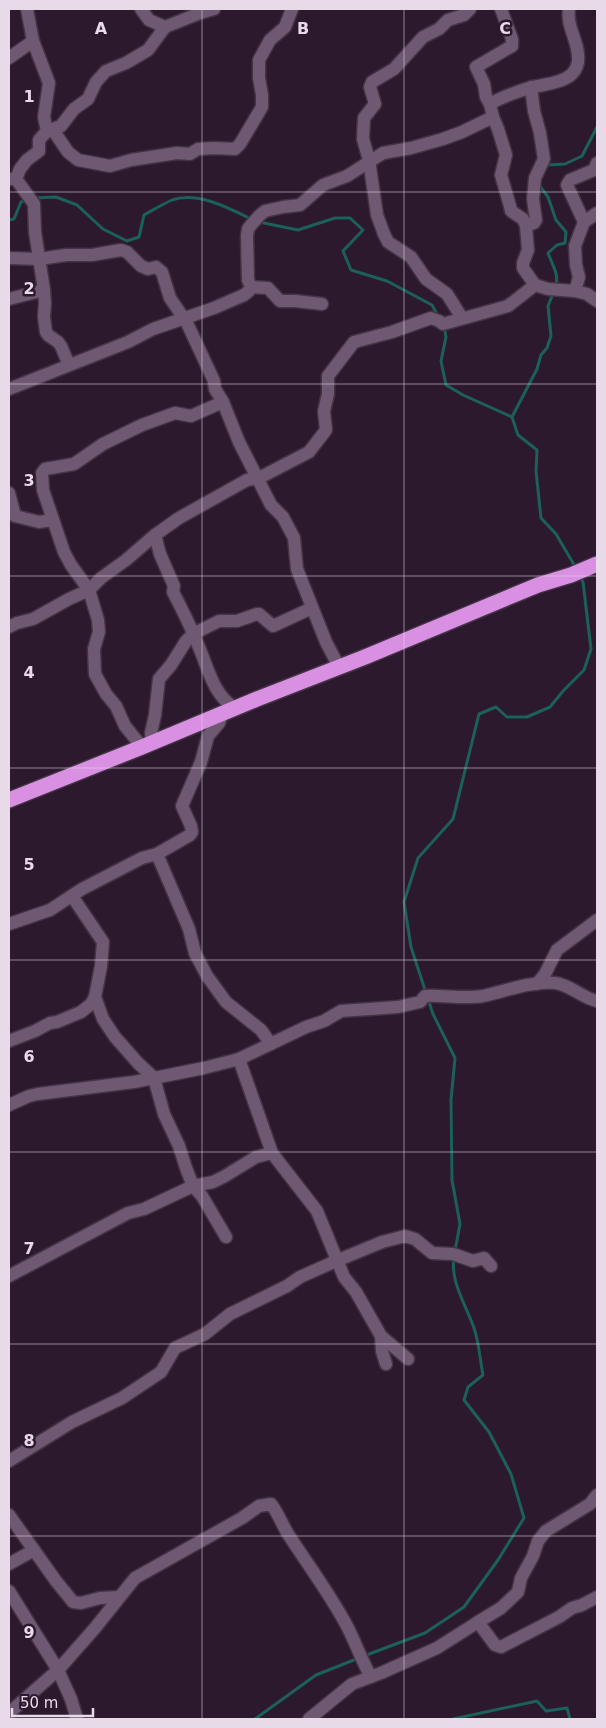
<svg xmlns="http://www.w3.org/2000/svg" width="606" height="1728" font-family="'DejaVu Sans',sans-serif">
  <style>
    .lines { fill: none; stroke-linecap: round; stroke-linejoin: round }
    .stream { stroke: #1b605a; stroke-width: 3 }
    .minor-casing { stroke: #433344; stroke-width: 15 }
    .highway-casing { stroke: #433344; stroke-width: 18 }
    .minor { stroke: #6f5972; stroke-width: 12 }
    .highway { stroke: #d990e2; stroke-width: 15 }
    .grid { fill: none; stroke: #e8dae9; stroke-width: 1; stroke-opacity: 0.55 }
    .grid-label { font-size: 16px; text-anchor: middle; font-weight: bold; fill: #e8dae9; stroke: #2c192e; stroke-width: 5; stroke-linejoin: round; paint-order: stroke }
  </style>
  <rect width="100%" height="100%" fill="#2c192e"/>
  <g class="lines">
    <!-- stream -->
    <g class="stream">
      <polyline points="546,167 547,165 565,164 582,156 597,127"/>
      <path d="M 539,185 L 548,197 L 556,220 L 566,232 L 565,243 L 557,245 L 548,253 C 552,264 559,274 556,285"/>
      <path d="M 34,198 L 56,197 L 77,205 L 103,229 L 127,241 L 139,237 L 144,215 C 153,210 163,204 172,200 C 197,191 229,208 251,219"/>
      <polyline points="9,220 14,219 21,202 26,200"/>
      <polyline points="259,222 298,230 335,218 350,218 363,230 343,251 351,270 387,281 432,305 438,316"/>
      <polyline points="444,326 446,337 441,361 446,385 463,395 512,417 518,435 537,450 536,471 541,518 556,534 576,568"/>
      <polyline points="512,417 537,369 541,355 547,348 551,336 548,306 554,291"/>
      <polyline points="426,993 411,947 404,902 418,858 453,819 479,714 496,707 507,717 527,717 550,707 564,690 584,670 591,649 583,582 580,576"/>
      <polyline points="428,999 433,1014 455,1058 451,1100 452,1180 460,1224 455,1251"/>
      <path d="M 364,1656 L 425,1633 L 464,1607 L 498,1560 L 524,1518 L 511,1474 L 489,1432 L 464,1400 L 468,1387 L 483,1375 C 480,1360 479,1342 474,1328 C 466,1305 450,1282 454,1257"/>
      <polyline points="255,1719 316,1675 359,1658"/>
      <polyline points="453,1719 537,1701 546,1711 567,1708 570,1719"/>
    </g>
    <defs>
      <g id="minor">
        <polyline points="141,9 149,20 165,27 200,13 214,9"/>
        <polyline points="9,58 33,41"/>
        <polyline points="490,104 486,97 484,84 476,67 512,46 512,39 501,9"/>
        <polyline points="53,130 68,152 78,160 110,166 131,160 177,153 190,154 198,149 215,148 235,149 240,144 262,107 262,95 259,78 259,60 270,40 285,27 292,9"/>
        <polyline points="47,131 61,126 74,109 88,99 96,82 106,71 126,63 148,50 165,27"/>
        <polyline points="9,179 16,179 34,204 35,232 44,290 45,303 44,317 46,332 48,335 58,342 61,346 69,365"/>
        <polyline points="16,179 20,169 27,160 39,151 39,140 47,131 44,117 49,83 33,41 27,9"/>
        <polyline points="584,222 597,213"/>
        <polyline points="526,226 534,223 536,220 533,199 535,178 544,159 540,133 534,111 531,87"/>
        <polyline points="9,258 39,259 66,255 92,255 121,250 127,252 141,266 148,269 156,267 162,272 170,298 187,323 214,381 215,389 223,402 239,442 271,505 283,517 294,538 297,569 326,642 339,667"/>
        <path d="M 535,285 L 523,268 L 523,263 L 528,250 L 526,226 L 523,219 L 511,211 L 510,206 L 501,175 L 506,155 L 498,129 L 493,117 L 490,104 C 499,98 526,88 538,86 C 547,84 559,83 568,77 C 573,74 577,68 578,62 C 580,42 566,28 569,9"/>
        <polyline points="251,287 268,288 280,301 295,301 322,304"/>
        <polyline points="575,291 579,277 576,265 575,246 584,222 567,185 570,180 594,170 597,163"/>
        <polyline points="9,299 44,290"/>
        <polyline points="462,318 447,294 426,279 411,257 388,242 384,234 377,215 369,160 363,139 364,118 375,104 370,87 372,82 394,69 423,37 439,29 448,20 464,15 470,9"/>
        <polyline points="9,389 128,342 153,329 214,308 244,295 249,291 251,287 248,280 247,236 248,229 251,225 259,216 265,211 283,207 300,205 323,185 347,176 383,153 411,148 443,139 462,132 493,117"/>
        <polyline points="9,493 15,516 39,522 53,520"/>
        <path d="M 155,535 L 160,554 L 174,586 L 173,592 C 182,609 191,627 198,645 C 208,667 213,695 235,708"/>
        <polyline points="9,627 17,623 33,619 69,599 89,590 101,578 126,560 155,535 179,518 247,480 259,478 309,452 326,430 324,411 328,394 328,376 354,342 392,332 431,318 439,321 443,324 508,306 535,285 548,289 575,291 587,294 597,301"/>
        <polyline points="152,742 151,733 155,715 159,679 171,665 186,641 193,634 219,621 237,621 257,614 259,614 273,626 312,608"/>
        <polyline points="142,747 125,726 116,706 106,694 95,674 94,649 99,632 98,620 89,590 71,565 64,552 43,490 42,473 45,469 74,464 103,444 142,425 175,413 191,416 223,402"/>
        <polyline points="157,854 190,835 192,832 191,826 182,806 201,762 208,736 219,723 222,714"/>
        <polyline points="72,896 103,942 101,966 95,997 103,1019 115,1037 138,1063 154,1078 164,1114 179,1146 186,1168 193,1186 202,1196 226,1237"/>
        <polyline points="9,924 50,910 82,889 142,858 157,854 189,929 195,953 207,976 226,1002 261,1030 271,1044"/>
        <polyline points="537,984 545,974 557,950 597,920"/>
        <polyline points="9,1041 35,1031 50,1023 57,1022 81,1012 91,1004 95,997"/>
        <polyline points="239,1059 272,1153 317,1211 344,1277 356,1292 381,1336 408,1359"/>
        <path d="M 9,1105 L 29,1096 L 38,1094 L 134,1082 L 204,1068 L 239,1059 L 306,1027 L 324,1021 L 341,1011 L 398,1007 L 420,1002 L 425,996 C 444,995 464,999 483,996 C 506,991 531,981 555,983 C 571,985 582,998 597,1001"/>
        <polyline points="9,1276 128,1213 144,1209 193,1186 213,1182 225,1176 256,1157 272,1153"/>
        <polyline points="381,1336 382,1351 386,1364"/>
        <polyline points="9,1461 72,1422 122,1398 161,1372 175,1348 205,1334 230,1314 287,1286 300,1277 336,1261 382,1242 405,1236 415,1239 432,1253 453,1254 473,1261 484,1258 491,1266"/>
        <polyline points="9,1515 56,1581 73,1602 81,1603 100,1598 119,1597"/>
        <polyline points="9,1564 34,1550"/>
        <polyline points="9,1591 58,1670 71,1699 77,1719"/>
        <polyline points="478,1622 501,1608 518,1592 521,1578 533,1556 538,1541 546,1531 590,1504 597,1495"/>
        <path d="M 9,1713 L 58,1670 L 95,1628 L 135,1578 L 242,1518 L 259,1506 L 271,1504 C 278,1513 282,1524 288,1534 C 308,1565 331,1595 348,1628 C 356,1644 362,1661 371,1677"/>
        <polyline points="309,1719 352,1684 381,1673 437,1648 478,1622 495,1645 501,1647 559,1617 572,1608 582,1605 597,1597"/>
      </g>
      <polyline id="highway" points="9,800 142,747 257,699 365,657 538,585 571,575 597,564"/>
    </defs>
    <!-- minor casing -->
    <use href="#minor" class="minor-casing"/>
    <!-- highway casing -->
    <use href="#highway" class="highway-casing"/>
    <!-- minor -->
    <use href="#minor" class="minor"/>
    <!-- highway -->
    <use href="#highway" class="highway"/>
  </g>
  <!-- grid -->
  <path class="grid" d="M 202,9 L 202,1719M 404,9 L 404,1719M 9,192 L 597,192M 9,384 L 597,384M 9,576 L 597,576M 9,768 L 597,768M 9,960 L 597,960M 9,1152 L 597,1152M 9,1344 L 597,1344M 9,1536 L 597,1536"/>
  <g class="grid-label">
    <text x="101" y="34">A</text>
    <text x="303" y="34">B</text>
    <text x="505" y="34">C</text>
    <text x="29" y="102">1</text>
    <text x="29" y="294">2</text>
    <text x="29" y="486">3</text>
    <text x="29" y="678">4</text>
    <text x="29" y="870">5</text>
    <text x="29" y="1062">6</text>
    <text x="29" y="1254">7</text>
    <text x="29" y="1446">8</text>
    <text x="29" y="1638">9</text>
  </g>
  <!-- border -->
  <rect width="606" height="1728" fill="none" stroke="#e8dae9" stroke-width="20"/>
  <!-- scale -->
  <path d="M12 1708v8h81v-8" fill="none" stroke="#e8dae9" stroke-width="2.5"/>
  <text x="20" y="1708" font-size="15" fill="#e8dae9" stroke="#2c192e" stroke-width="4" paint-order="stroke">50 m</text>
</svg>
